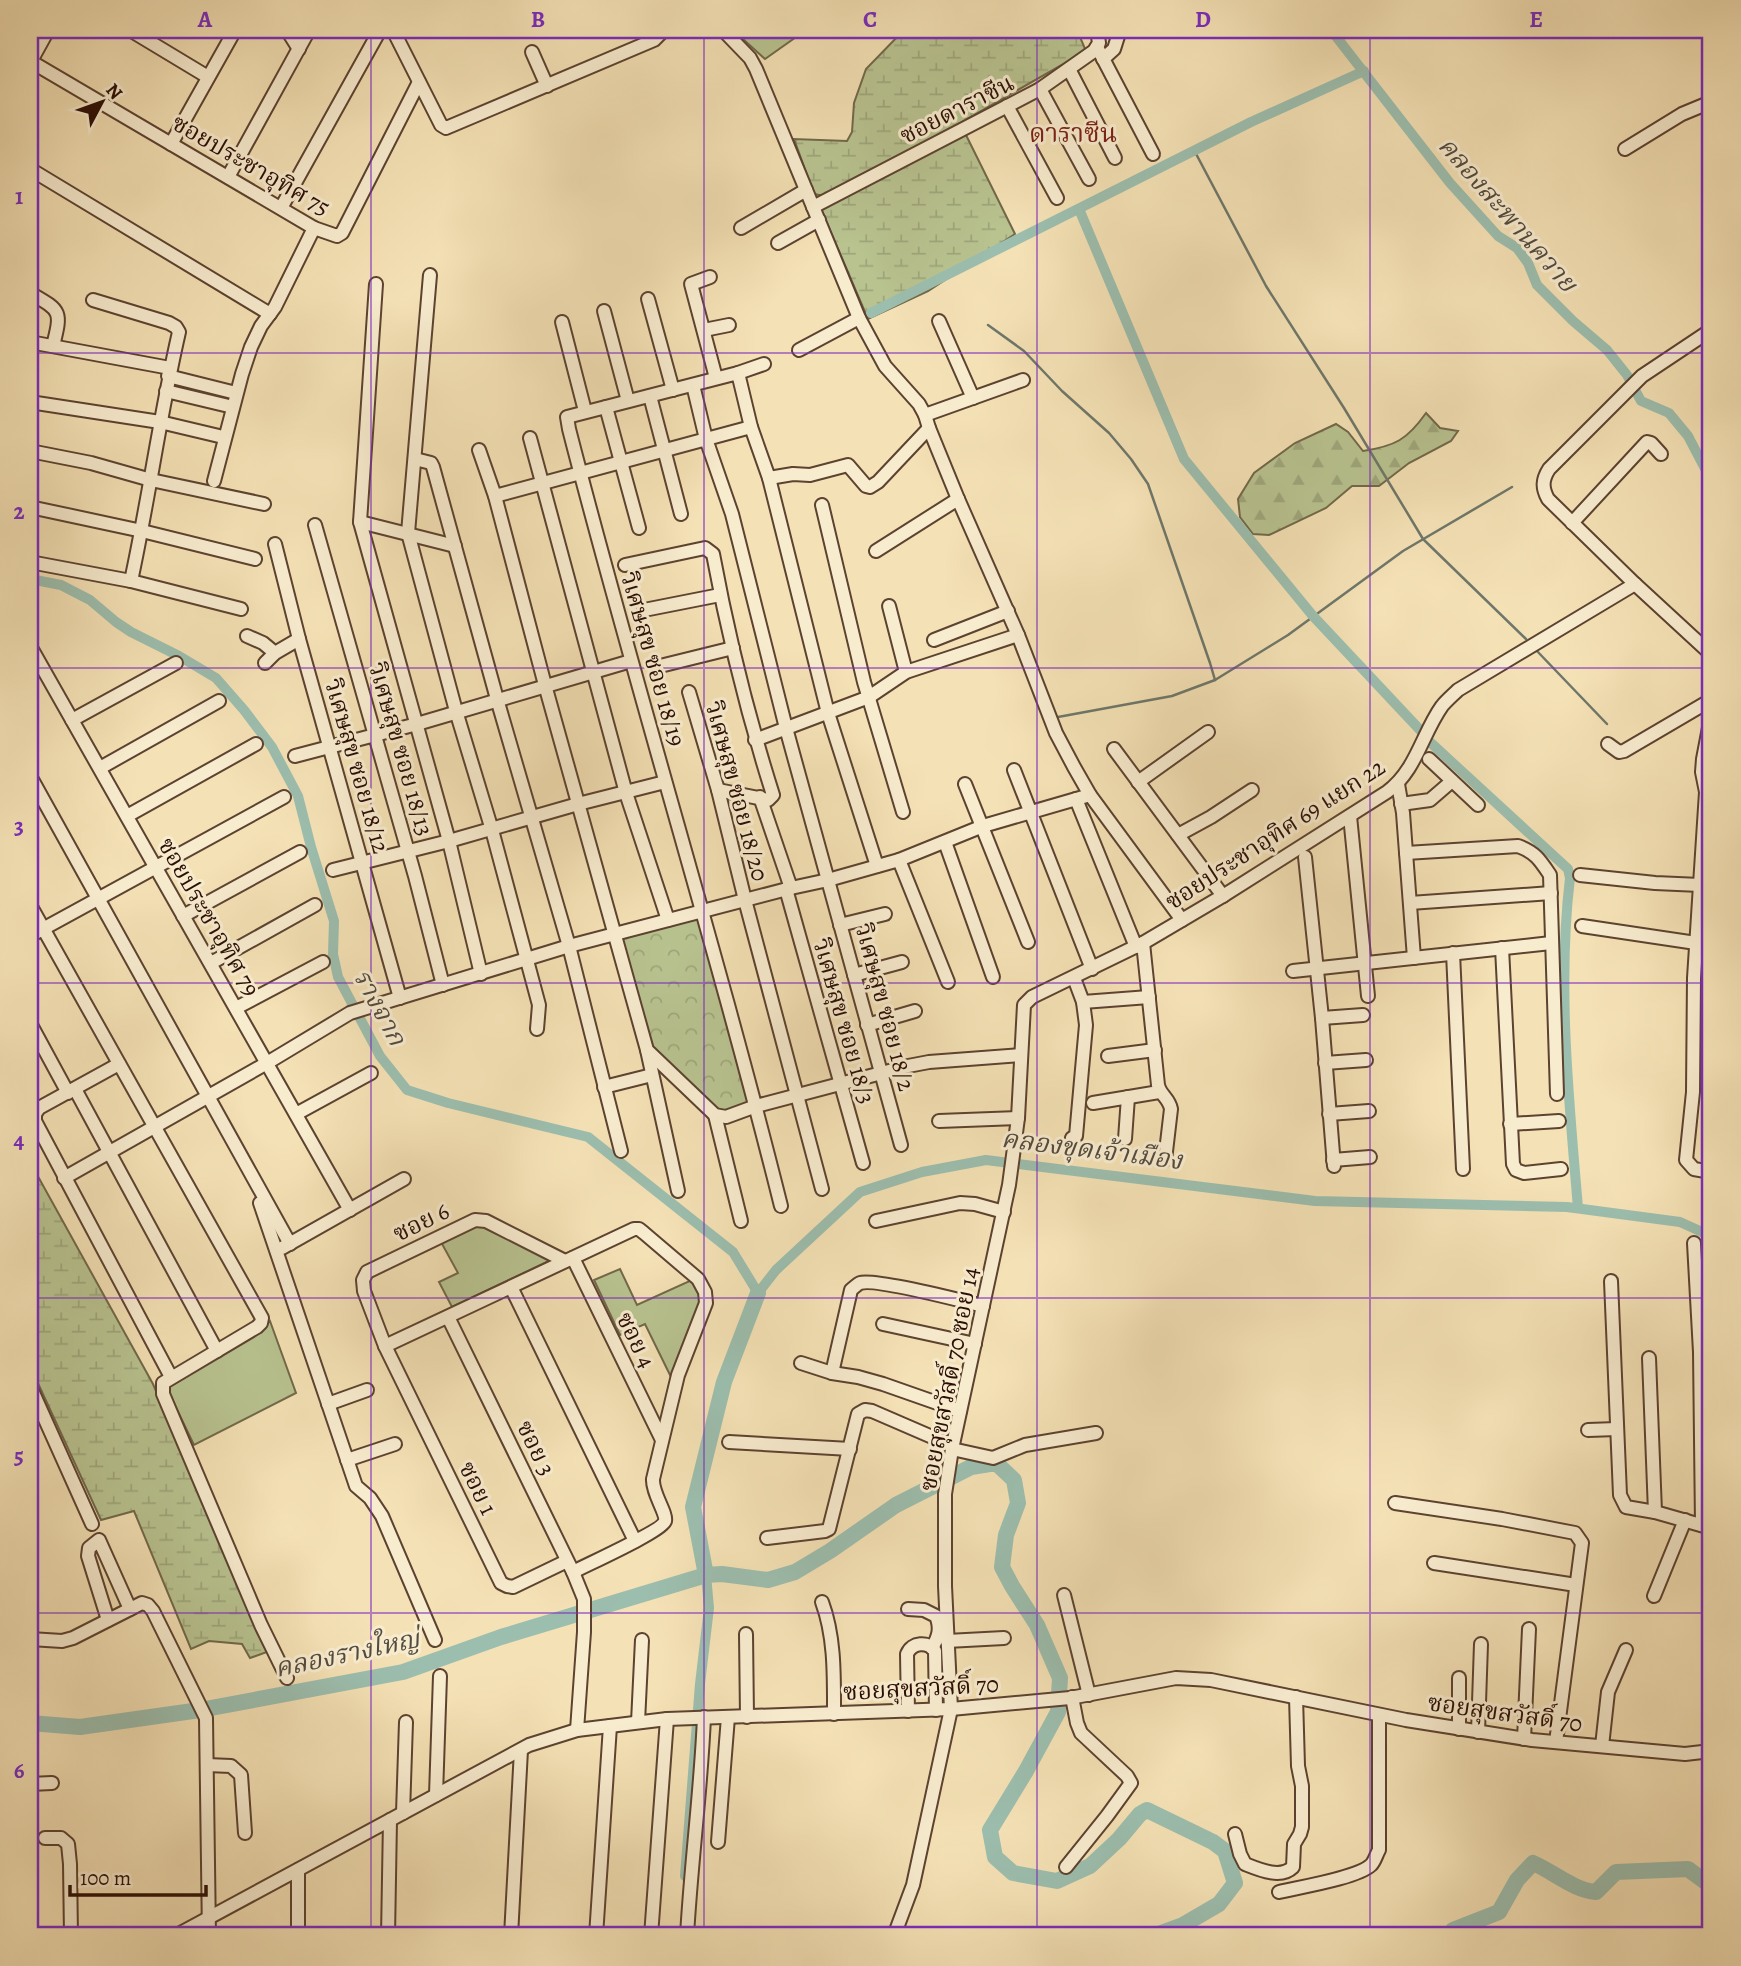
<svg xmlns="http://www.w3.org/2000/svg" width="1741" height="1966" font-family="Alegreya,'Noto Serif Thai',serif">
  <style>
    .green { fill: #b8c390; stroke: #71684a; stroke-width: 2 }
    .forest { fill: url(#forest-firs); stroke: #71684a; stroke-width: 2 }
    .wetland { fill: url(#wetland-marsh); stroke: #71684a; stroke-width: 2 }
    .park { fill: url(#park-crowns); stroke: #71684a; stroke-width: 2 }
    .lines { fill: none; stroke-linecap: round; stroke-linejoin: round }
    .stream { stroke: #6e776a; stroke-width: 2.5 }
    .canal { stroke: #9cbeae; stroke-width: 10 }
    .river { stroke: #9cbeae; stroke-width: 16 }
    .minor-casing { stroke: #5c4230; stroke-width: 16 }
    .minor { stroke: #f8eccf; stroke-width: 12 }
    .grid { fill: none; stroke: #7b2cbf; stroke-width: 2; stroke-opacity: 0.55 }
    .labels { text-anchor: middle; stroke-width: 6; stroke-linejoin: round; paint-order: stroke }
    .street-label { font-size: 24px; fill: #2a0d04; stroke: #f8eccf }
    .neighbourhood-label { font-size: 26px; fill: #7a1f14; stroke: #f8eccf }
    .water-label { font-size: 26px; font-style: italic; fill: #524b40; stroke: #f8eccf }
    .neatline { fill: none; stroke: #7b2cbf; stroke-width: 2.5 }
    .grid-label { font-size: 23px; text-anchor: middle; font-weight: bold; fill: #7b2cbf }
  </style>
  <defs>
    <pattern id="forest-firs" width="22" height="20" patternUnits="userSpaceOnUse" patternTransform="scale(1.75)"><rect width="22" height="20" fill="#b8c390"/><path d="M5 1l3.5 6h-7zM16 11l3.5 6h-7z" fill="#9ea67b"/></pattern>
    <pattern id="wetland-marsh" width="20" height="14" patternUnits="userSpaceOnUse" patternTransform="scale(1.75)"><rect width="20" height="14" fill="#b8c390"/><path d="M1 5h8M5 5V1M11 12h8M15 12V8" fill="none" stroke="#9ea67b"/></pattern>
    <pattern id="park-crowns" width="20" height="18" patternUnits="userSpaceOnUse" patternTransform="scale(1.75)"><rect width="20" height="18" fill="#b8c390"/><path d="M2 6a3 3 0 1 1 6 0M12 15a3 3 0 1 1 6 0" fill="none" stroke="#9ea67b"/></pattern>
  </defs>
  <rect width="100%" height="100%" fill="#f4e1b5"/>
  <filter id="stains"><feTurbulence type="fractalNoise" baseFrequency=".00286" numOctaves="4"/><feColorMatrix values="0 0 0 0 .2 0 0 0 0 .09 0 0 0 0 .02 0 0 0 .5 -.17"/></filter>
  <radialGradient id="worn" r=".72"><stop offset=".6" stop-color="#630" stop-opacity="0"/><stop offset="1" stop-color="#630" stop-opacity=".3"/></radialGradient>
  <!-- green -->
  <g class="green">
    <polygon points="733,30 806,30 765,59"/>
    <polygon points="483,1224 553,1259 452,1307 439,1282 458,1273 441,1242"/>
    <polygon points="620,1269 637,1305 694,1279 702,1294 691,1335 672,1379 645,1324 620,1335 594,1280"/>
    <polygon points="270,1321 296,1393 194,1445 168,1391 169,1382 260,1331"/>
  </g>
  <!-- forest -->
  <path class="forest" d="M 1426,413 L 1440,428 L 1458,431 L 1451,441 L 1409,463 L 1379,486 L 1352,486 L 1326,508 L 1269,535 L 1253,534 L 1240,517 L 1238,499 L 1254,473 L 1295,443 L 1336,424 L 1348,432 L 1363,451 C 1395,446 1407,440 1426,413 Z"/>
  <!-- wetland -->
  <g class="wetland">
    <polygon points="901,30 1077,30 1086,51 960,123 825,196 814,194 794,139 847,141 852,132 854,103 866,69 902,32"/>
    <polygon points="965,133 1015,234 928,291 868,319 821,209"/>
    <polygon points="30,1162 153,1384 267,1652 250,1658 242,1644 209,1641 191,1649 134,1511 101,1520 30,1366"/>
  </g>
  <!-- park -->
  <polygon class="park" points="703,911 756,1106 726,1117 647,1050 615,934"/>
  <g class="lines">
    <!-- stream -->
    <g class="stream">
      <polyline points="1194,150 1266,286 1344,408 1423,539 1526,639"/>
      <polyline points="988,325 1024,351 1062,391 1109,433 1131,459 1148,484 1210,663 1215,680"/>
      <polyline points="1536,650 1607,724"/>
      <polyline points="1058,717 1172,696 1215,680 1288,635 1403,551 1512,487"/>
    </g>
    <!-- canal -->
    <g class="canal">
      <polyline points="1331,30 1450,183 1498,236 1517,248 1528,263 1537,285 1573,321 1607,350 1627,375 1641,401 1669,413 1688,436 1711,480"/>
      <polyline points="1079,209 1184,459 1313,616 1421,731"/>
      <polyline points="871,313 1251,122 1364,71"/>
      <polyline points="30,579 61,585 90,600 116,622 131,632 179,656 216,678 244,710 272,747 298,796 311,847 334,921 333,954 338,977 380,1056 407,1090 448,1103 588,1137 733,1252 758,1293 776,1270 860,1192 922,1172 986,1160 1315,1201 1567,1207 1680,1222 1711,1236"/>
      <path d="M 1431,743 L 1568,869 L 1570,878 C 1557,986 1569,1100 1578,1208"/>
      <polyline points="685,1876 700,1684 709,1608 706,1575"/>
    </g>
    <!-- river -->
    <g class="river">
      <polyline points="706,1575 693,1507 724,1382 758,1293"/>
      <polyline points="30,1723 80,1727 200,1710 403,1672 501,1637 706,1575 722,1574 768,1580 795,1572 830,1551 896,1505 971,1467 996,1463 1014,1480 1018,1503 1006,1535 1002,1567 1012,1586 1037,1625 1060,1678 1058,1712 1026,1771 990,1830 995,1857 1013,1873 1057,1881 1090,1866 1119,1839 1140,1814 1147,1810 1213,1842 1225,1851 1235,1883 1219,1904 1183,1925 1153,1936"/>
      <path d="M 1455,1936 L 1453,1930 L 1499,1912 L 1517,1880 L 1533,1863 C 1554,1872 1573,1890 1596,1892 L 1616,1872 L 1688,1869 L 1711,1886"/>
    </g>
    <defs>
      <g id="minor">
        <polyline points="130,30 208,77"/>
        <polyline points="287,30 299,49"/>
        <polyline points="393,30 441,125 446,128 654,40 664,30"/>
        <polyline points="723,30 750,58 756,69 859,318 885,366 919,404 925,415 929,428 958,499 1018,635 1056,733 1074,767 1090,795 1182,920"/>
        <polyline points="1710,30 1711,33"/>
        <polyline points="1097,47 1153,154"/>
        <polyline points="532,52 547,86"/>
        <polyline points="1103,59 1114,49 1120,30"/>
        <polyline points="30,61 314,228 337,236 342,233 419,82"/>
        <polyline points="31,61 47,32"/>
        <polyline points="1069,69 1115,158"/>
        <polyline points="1040,89 1089,179"/>
        <polyline points="1007,106 1057,198"/>
        <polyline points="171,144 235,30"/>
        <polyline points="1625,149 1682,114 1711,102"/>
        <polyline points="30,169 270,314"/>
        <polyline points="228,177 309,30"/>
        <polyline points="813,207 1040,89 1094,51 1099,43 1097,30"/>
        <polyline points="281,208 380,30"/>
        <polyline points="741,228 806,190"/>
        <polyline points="778,243 819,220"/>
        <polyline points="430,275 408,533 456,711 492,830 539,1005 537,1029"/>
        <polyline points="710,277 691,284 716,378"/>
        <polyline points="376,284 360,522 455,546"/>
        <path d="M 30,293 C 61,311 62,310 53,346"/>
        <polyline points="648,299 673,390"/>
        <path d="M 93,300 L 169,323 L 176,327 L 179,332 C 160,414 149,498 131,581 L 241,609"/>
        <polyline points="604,311 628,401"/>
        <polyline points="939,321 973,398"/>
        <polyline points="562,322 585,411"/>
        <polyline points="704,330 729,325"/>
        <polyline points="30,342 170,368"/>
        <polyline points="799,350 859,318"/>
        <polyline points="738,373 764,364"/>
        <polyline points="168,376 236,393"/>
        <polyline points="693,385 706,439 732,514 786,728 901,1145"/>
        <polyline points="166,391 233,407"/>
        <polyline points="650,396 681,514"/>
        <polyline points="30,402 160,422 219,436"/>
        <polyline points="606,407 639,528"/>
        <polyline points="925,415 1023,380"/>
        <polyline points="530,438 626,793 668,920"/>
        <polyline points="479,450 495,496 545,685 647,1050 715,1115 726,1117 756,1106 908,1066 929,1062 1020,1055"/>
        <polyline points="30,451 91,463 151,480 264,504"/>
        <polyline points="415,459 431,463 433,467 497,699 569,946 621,1151"/>
        <polyline points="769,478 793,474 810,475 848,465 866,486 870,487 878,482 929,428"/>
        <polyline points="214,481 242,374 251,347 261,326 275,307 314,228"/>
        <polyline points="495,496 751,427"/>
        <polyline points="822,505 864,682 903,812"/>
        <polyline points="30,507 142,531 255,559"/>
        <polyline points="360,522 449,841 481,974"/>
        <polyline points="1572,523 1647,442 1651,443 1661,454"/>
        <polyline points="315,525 415,876 443,985"/>
        <polyline points="275,544 299,639 400,998"/>
        <polyline points="876,551 958,499"/>
        <polyline points="30,562 131,581"/>
        <path d="M 625,565 L 705,548 L 713,554 C 728,635 748,716 773,795 L 768,800 L 718,790"/>
        <polyline points="1635,584 1711,654"/>
        <polyline points="889,606 906,672"/>
        <polyline points="644,610 720,595"/>
        <polyline points="247,636 263,643 275,653"/>
        <polyline points="934,640 1008,611"/>
        <polyline points="30,646 350,1210"/>
        <polyline points="265,663 275,653 299,639"/>
        <polyline points="656,667 733,648"/>
        <polyline points="689,692 718,790 745,900 822,1189"/>
        <polyline points="1711,717 1703,759 1702,772 1706,792 1694,978 1693,1092 1686,1160 1694,1169 1711,1172"/>
        <polyline points="72,720 176,663"/>
        <polyline points="755,740 869,697 906,672 1018,635"/>
        <polyline points="1608,744 1619,752 1624,751 1711,700"/>
        <polyline points="1114,749 1223,896"/>
        <polyline points="295,756 417,724 631,661"/>
        <polyline points="1429,759 1478,805"/>
        <polyline points="100,768 219,701"/>
        <polyline points="1014,770 1092,969"/>
        <polyline points="30,776 290,1244"/>
        <polyline points="1138,782 1208,732"/>
        <polyline points="965,784 1028,942"/>
        <polyline points="1398,784 1403,813 1414,958"/>
        <polyline points="760,797 791,888"/>
        <polyline points="1076,799 1136,947"/>
        <polyline points="1401,804 1430,800 1452,781"/>
        <polyline points="127,816 256,744"/>
        <polyline points="1350,816 1368,996"/>
        <polyline points="1178,835 1211,817 1252,790"/>
        <polyline points="945,842 993,977"/>
        <path d="M 1406,853 L 1518,846 C 1535,852 1540,860 1550,875 L 1557,1094"/>
        <polyline points="1305,857 1322,1018 1334,1166"/>
        <polyline points="899,860 948,982"/>
        <polyline points="333,870 449,841 578,804 665,782"/>
        <polyline points="1580,875 1655,883 1700,885"/>
        <polyline points="786,889 863,1163"/>
        <polyline points="1410,903 1551,893"/>
        <polyline points="30,905 262,1318 261,1323 257,1327 163,1383 163,1394 261,1625 287,1678"/>
        <polyline points="183,916 300,852"/>
        <polyline points="840,925 885,914"/>
        <polyline points="1582,926 1696,943"/>
        <polyline points="30,936 284,797"/>
        <path d="M 1143,943 L 1158,1085 C 1160,1095 1169,1098 1171,1109 L 1165,1160"/>
        <polyline points="1502,948 1513,1164 1516,1170 1524,1173 1561,1169"/>
        <polyline points="1453,953 1463,1169"/>
        <polyline points="211,963 315,905"/>
        <polyline points="1293,971 1551,943"/>
        <polyline points="854,975 902,962"/>
        <polyline points="1083,1002 1149,997"/>
        <polyline points="236,1008 323,962"/>
        <polyline points="1322,1018 1363,1015"/>
        <polyline points="30,1023 68,1093"/>
        <polyline points="867,1025 915,1011"/>
        <polyline points="647,1050 678,1191"/>
        <polyline points="1108,1056 1155,1050"/>
        <polyline points="1325,1063 1366,1060"/>
        <polyline points="119,1064 39,1108 35,1114 35,1121 171,1377"/>
        <polyline points="604,1087 652,1075"/>
        <polyline points="75,1089 217,1351"/>
        <polyline points="1093,1103 1159,1092"/>
        <polyline points="296,1114 371,1073"/>
        <polyline points="1329,1114 1369,1111"/>
        <polyline points="715,1115 741,1221"/>
        <polyline points="939,1121 1018,1118"/>
        <polyline points="1510,1124 1559,1121"/>
        <polyline points="1072,1138 1076,1136 1086,1025 1083,1002 1074,978"/>
        <polyline points="1125,1139 1128,1097"/>
        <polyline points="1333,1160 1370,1157"/>
        <polyline points="64,1178 267,1063 350,1013 569,946 791,888 828,880 899,860 983,826 1090,795"/>
        <polyline points="260,1203 356,1486 370,1498 382,1516 435,1640"/>
        <path d="M 781,1206 C 716,946 636,690 569,429 L 567,417 L 738,373 L 751,427 L 769,478 L 828,713 L 877,866"/>
        <polyline points="876,1221 960,1203 975,1204 1004,1212"/>
        <polyline points="1694,1243 1700,1352 1702,1525"/>
        <polyline points="282,1248 404,1179"/>
        <polyline points="573,1258 662,1440"/>
        <polyline points="565,1261 486,1221 475,1220 367,1272 363,1280 364,1291 385,1346 501,1583 507,1586 513,1587 567,1561"/>
        <polyline points="1611,1281 1620,1495 1626,1507 1655,1512"/>
        <polyline points="511,1287 635,1541"/>
        <polyline points="448,1317 573,1572 584,1599 584,1632 577,1730"/>
        <polyline points="883,1324 975,1344"/>
        <path d="M 385,1346 L 634,1229 L 639,1229 L 644,1233 L 698,1279 L 705,1292 L 706,1303 L 678,1375 L 653,1479 C 652,1493 667,1513 665,1521 C 662,1531 586,1565 573,1572"/>
        <polyline points="1649,1358 1655,1512 1711,1528"/>
        <polyline points="801,1363 832,1373 858,1377 883,1384 960,1411"/>
        <path d="M 832,1373 L 851,1290 C 852,1289 859,1283 860,1283 C 875,1278 963,1301 983,1306"/>
        <polyline points="30,1386 92,1524"/>
        <polyline points="328,1404 367,1390"/>
        <polyline points="1588,1430 1617,1429"/>
        <polyline points="729,1442 850,1449"/>
        <polyline points="952,1449 993,1458 1025,1445 1096,1433"/>
        <polyline points="347,1460 395,1444"/>
        <polyline points="1395,1503 1502,1519 1575,1533 1582,1543 1556,1742"/>
        <polyline points="767,1538 825,1531 829,1529 858,1414 865,1410 872,1411 953,1446"/>
        <polyline points="1434,1563 1576,1585"/>
        <polyline points="1064,1595 1089,1695"/>
        <polyline points="1654,1596 1685,1520"/>
        <path d="M 822,1602 C 835,1637 834,1676 834,1714"/>
        <path d="M 908,1609 L 924,1610 L 936,1616 C 941,1628 939,1636 932,1648"/>
        <polyline points="108,1620 88,1556 89,1548 99,1540 130,1609"/>
        <polyline points="746,1634 747,1717"/>
        <polyline points="30,1639 62,1641 73,1638 142,1603 148,1605 153,1611 206,1718 209,1936"/>
        <polyline points="947,1641 1004,1638"/>
        <polyline points="1459,1678 1459,1729"/>
        <path d="M 908,1711 L 907,1654 C 912,1642 928,1641 935,1651 L 936,1710"/>
        <polyline points="638,1722 642,1640"/>
        <polyline points="1478,1732 1481,1644"/>
        <polyline points="1524,1739 1529,1629"/>
        <polyline points="1602,1746 1608,1692 1626,1650"/>
        <polyline points="207,1765 231,1766 241,1775 245,1833"/>
        <polyline points="30,1784 52,1783"/>
        <polyline points="436,1795 440,1676"/>
        <polyline points="403,1813 406,1722"/>
        <path d="M 1235,1834 L 1240,1854 L 1245,1864 C 1260,1870 1281,1879 1293,1867 L 1294,1844 L 1300,1834 L 1302,1827 L 1302,1786 L 1298,1766 L 1296,1697"/>
        <polyline points="45,1838 61,1838 68,1844 70,1864 71,1936"/>
        <polyline points="718,1842 728,1717"/>
        <polyline points="1066,1867 1107,1816 1131,1783 1127,1776 1081,1733 1077,1723 1072,1697"/>
        <path d="M 1279,1892 C 1300,1887 1357,1878 1371,1865 C 1375,1861 1376,1855 1379,1850 L 1379,1715"/>
        <polyline points="175,1936 529,1745 577,1730 667,1719 951,1709 1070,1698 1176,1678 1211,1680 1406,1720 1532,1740 1685,1754 1711,1751"/>
        <polyline points="298,1936 298,1870"/>
        <polyline points="388,1936 390,1820"/>
        <polyline points="511,1936 521,1750"/>
        <polyline points="596,1936 610,1726"/>
        <polyline points="651,1936 667,1719"/>
        <path d="M 687,1936 C 691,1863 701,1790 704,1717"/>
        <path d="M 894,1936 L 913,1885 L 951,1709 L 945,1586 L 945,1494 L 952,1449 L 1009,1185 L 1018,1118 L 1024,1005 L 1032,997 L 1143,943 L 1226,894 L 1387,792 C 1416,771 1422,734 1442,706 C 1447,700 1453,695 1458,690 L 1635,584 L 1548,499 C 1542,488 1542,480 1549,469 L 1642,376 L 1711,330"/>
      </g>
    </defs>
    <!-- minor casing -->
    <use href="#minor" class="minor-casing"/>
    <!-- minor -->
    <use href="#minor" class="minor"/>
  </g>
  <!-- grid -->
  <path class="grid" d="M 371,30 L 371,1936M 704,30 L 704,1936M 1037,30 L 1037,1936M 1370,30 L 1370,1936M 30,353 L 1711,353M 30,668 L 1711,668M 30,983 L 1711,983M 30,1298 L 1711,1298M 30,1613 L 1711,1613"/>
  <g class="labels">
    <!-- street labels -->
    <g class="street-label">
      <text transform="translate(957 109) rotate(-27)" y="8">ซอยดาราซีน</text>
      <text transform="translate(251 165) rotate(30)" y="8">ซอยประชาอุทิศ 75</text>
      <text transform="translate(653 659) rotate(74)" y="8">วิเศษสุข ซอย 18/19</text>
      <text transform="translate(401 749) rotate(74)" y="8">วิเศษสุข ซอย 18/13</text>
      <text transform="translate(357 766) rotate(74)" y="8">วิเศษสุข ซอย 18/12</text>
      <text transform="translate(737 791) rotate(75)" y="8">วิเศษสุข ซอย 18/20</text>
      <text transform="translate(1275 834) rotate(-33)" y="8">ซอยประชาอุทิศ 69 แยก 22</text>
      <text transform="translate(209 917) rotate(60)" y="8">ซอยประชาอุทิศ 79</text>
      <text transform="translate(885 1007) rotate(75)" y="8">วิเศษสุข ซอย 18/2</text>
      <text transform="translate(844 1021) rotate(74)" y="8">วิเศษสุข ซอย 18/3</text>
      <text transform="translate(421 1222) rotate(-26)" y="8">ซอย 6</text>
      <text transform="translate(636 1340) rotate(64)" y="8">ซอย 4</text>
      <text transform="translate(949 1379) rotate(-79)" y="8">ซอยสุขสวัสดิ์ 70 ซอย 14</text>
      <text transform="translate(536 1448) rotate(64)" y="8">ซอย 3</text>
      <text transform="translate(478 1488) rotate(64)" y="8">ซอย 1</text>
      <text transform="translate(921 1688) rotate(-3)" y="8">ซอยสุขสวัสดิ์ 70</text>
      <text transform="translate(1505 1713) rotate(8)" y="8">ซอยสุขสวัสดิ์ 70</text>
    </g>
    <!-- neighbourhood labels -->
    <g class="neighbourhood-label">
      <text x="1073" y="142">ดาราซีน</text>
    </g>
    <!-- water labels -->
    <g class="water-label">
      <text transform="translate(1508 214) rotate(49)" y="9">คลองสะพานควาย</text>
      <text transform="translate(380 1007) rotate(62)" y="9">รางจาก</text>
      <text transform="translate(1092 1149) rotate(7)" y="9">คลองขุดเจ้าเมือง</text>
      <text transform="translate(347 1653) rotate(-12)" y="9">คลองรางใหญ่</text>
    </g>
  </g>
  <!-- margin -->
  <rect width="1741" height="1966" fill="none" stroke="#f4e1b5" stroke-width="77"/>
  <!-- north arrow -->
  <g transform="translate(102 102) rotate(49)" stroke="#f8eccf" stroke-width="5" paint-order="stroke">
  <path d="M0-5L12 26L0 18L-12 26Z" fill="#2a0d04"/>
  <text y="-10" font-size="19" font-weight="bold" text-anchor="middle" fill="#2a0d04">N</text>
  </g>
  <!-- scale -->
  <path d="M70 1885v10h136v-10" fill="none" stroke="#2a0d04" stroke-width="3.5"/>
  <text x="80" y="1885" font-size="21" fill="#2a0d04" stroke="#f8eccf" stroke-width="5" paint-order="stroke">100 m</text>
  <rect x="38" y="38" width="1664" height="1889" class="neatline"/>
  <g class="grid-label">
    <text x="205" y="27">A</text>
    <text x="538" y="27">B</text>
    <text x="870" y="27">C</text>
    <text x="1203" y="27">D</text>
    <text x="1536" y="27">E</text>
    <text x="19" y="204">1</text>
    <text x="19" y="519">2</text>
    <text x="19" y="834">3</text>
    <text x="19" y="1148">4</text>
    <text x="19" y="1463">5</text>
    <text x="19" y="1778">6</text>
  </g>
  <rect width="100%" height="100%" filter="url(#stains)"/>
  <rect width="100%" height="100%" fill="url(#worn)"/>
</svg>
